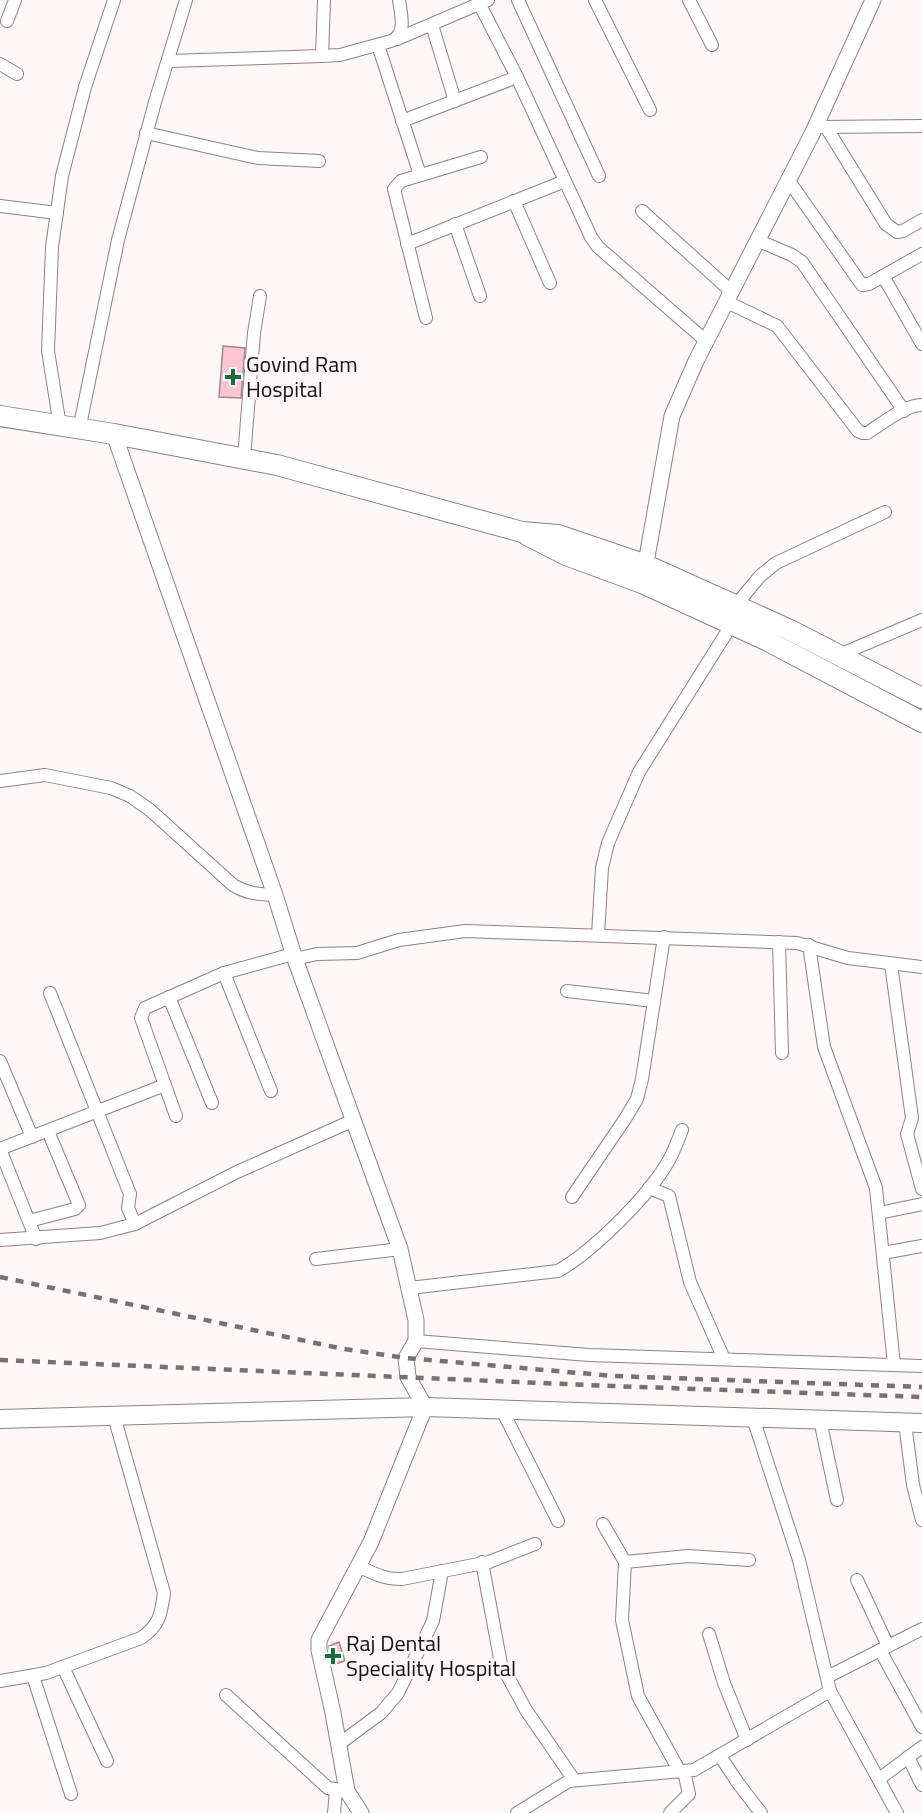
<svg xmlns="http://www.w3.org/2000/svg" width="922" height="1813" font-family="'Titillium Web',sans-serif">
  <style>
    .building { fill: #fdc4d1; stroke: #998a8d; stroke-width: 1.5 }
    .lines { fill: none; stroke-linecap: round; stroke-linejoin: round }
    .minor-casing { stroke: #8f8083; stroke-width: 14 }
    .tertiary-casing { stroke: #8f8083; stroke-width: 17 }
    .secondary-casing { stroke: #8f8083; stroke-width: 20 }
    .primary-casing { stroke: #8f8083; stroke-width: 22 }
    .minor { stroke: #fff; stroke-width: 12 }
    .tertiary { stroke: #fff; stroke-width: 15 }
    .secondary { stroke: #fff; stroke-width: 18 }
    .primary { stroke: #fff; stroke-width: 20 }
    .rail { stroke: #767172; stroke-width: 4.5; stroke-dasharray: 8 8; stroke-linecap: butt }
    .poi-dot { fill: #1b6d3d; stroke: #fdf7f8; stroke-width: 2 }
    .labels { text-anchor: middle; stroke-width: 6; stroke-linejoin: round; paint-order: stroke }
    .poi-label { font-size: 22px; fill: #140f10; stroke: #fdf7f8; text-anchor: start }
  </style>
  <rect width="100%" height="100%" fill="#fdf7f8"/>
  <!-- building -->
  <g class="building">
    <polygon points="223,346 245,348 241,398 219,397"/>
    <polygon points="339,1642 345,1661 332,1665 329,1646"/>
  </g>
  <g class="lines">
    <defs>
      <g id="minor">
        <polyline points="518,0 599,176"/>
        <polyline points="595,0 650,110"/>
        <polyline points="689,0 712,45"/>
        <polyline points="480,5 517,77 591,237 598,247 706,341"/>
        <polyline points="7,21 15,0"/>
        <polyline points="432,25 455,101"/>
        <polyline points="397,39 488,0"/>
        <polyline points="378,45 420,175"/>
        <polyline points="322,56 324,0"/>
        <path d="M 168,61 L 322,56 L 340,55 L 391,41 C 407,35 401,15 399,0"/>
        <polyline points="0,64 17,74"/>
        <polyline points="402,121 517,77"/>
        <polyline points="821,127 922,126"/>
        <polyline points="826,127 886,224 897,232 903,231 922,220"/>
        <polyline points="146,133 258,158 319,161"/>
        <polyline points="789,181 862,285 869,284 922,254"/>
        <polyline points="514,201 550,283"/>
        <polyline points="0,206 57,213"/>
        <polyline points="642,211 732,292"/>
        <polyline points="455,224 480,296"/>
        <polyline points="759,241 792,255 802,262 904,411"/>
        <polyline points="407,244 565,181"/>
        <polyline points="883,276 922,344"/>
        <path d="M 727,302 L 777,326 L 858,431 L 862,433 L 867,433 C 882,424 904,405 922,405"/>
        <polyline points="426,318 394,189 401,181 481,157"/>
        <polyline points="60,426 48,351 52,247 62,176 85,87 114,0"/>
        <polyline points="79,430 118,240 155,102 186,0"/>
        <polyline points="244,458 254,333 260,296"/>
        <polyline points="736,605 760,576 776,563 885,512"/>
        <polyline points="839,655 922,620"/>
        <path d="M 0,781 L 45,775 L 111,788 L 130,796 L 150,810 L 233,885 C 247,894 259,894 275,895"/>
        <polyline points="598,934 602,868 608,843 639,772 732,624"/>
        <polyline points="779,942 782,1053"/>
        <polyline points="809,945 824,1047 876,1188 894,1365"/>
        <polyline points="295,959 317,954 357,953 399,940 465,931 797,943 848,958 922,967"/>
        <polyline points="891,964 912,1118 907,1134 922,1189"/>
        <polyline points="224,973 271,1091"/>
        <polyline points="567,991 654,1001"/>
        <polyline points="50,993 130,1194 128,1208 135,1224"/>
        <polyline points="169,997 212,1103"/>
        <polyline points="0,1061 32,1137"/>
        <polyline points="176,1116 141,1018 145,1008 224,973 293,954"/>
        <polyline points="0,1149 165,1085"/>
        <polyline points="0,1149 36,1239"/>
        <polyline points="649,1188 669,1196 690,1282 724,1359"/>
        <polyline points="572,1197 625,1119 637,1099 642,1079 664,937"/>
        <polyline points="879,1213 922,1204"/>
        <polyline points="29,1221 75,1209 79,1205 48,1131"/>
        <polyline points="0,1240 100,1233 135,1224 237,1172 354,1120"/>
        <polyline points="883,1253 922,1246"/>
        <polyline points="316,1259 400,1249"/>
        <path d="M 409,1288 L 558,1271 C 593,1251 649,1196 669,1160 C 674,1151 678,1140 682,1130"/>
        <polyline points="416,1341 589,1355 922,1366"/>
        <polyline points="502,1410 558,1521"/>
        <polyline points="753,1418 799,1560 830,1691 897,1813"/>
        <polyline points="820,1420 837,1500"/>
        <polyline points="905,1423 913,1485 922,1520"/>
        <polyline points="603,1524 625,1562 622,1620 638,1696 680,1772"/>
        <polyline points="482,1562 501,1664 526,1710 574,1780"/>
        <polyline points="625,1562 688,1556 749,1560"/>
        <path d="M 358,1566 C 373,1573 385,1580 402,1579 L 489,1562 L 535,1544"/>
        <polyline points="857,1580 888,1646"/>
        <polyline points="709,1634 724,1683 747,1740"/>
        <polyline points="880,1650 922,1727"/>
        <polyline points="63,1667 107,1761"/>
        <polyline points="33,1676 71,1794"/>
        <polyline points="827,1677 922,1629"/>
        <path d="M 0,1681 L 46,1673 L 141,1638 C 160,1625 161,1614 164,1593 L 114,1416"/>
        <polyline points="226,1695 328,1788 347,1791"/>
        <polyline points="339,1744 381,1713 398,1693 433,1621 442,1571"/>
        <polyline points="720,1756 738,1783 761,1813"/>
        <polyline points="908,1757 922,1785"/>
        <polyline points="879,1779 922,1747"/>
        <polyline points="334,1813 336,1791"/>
        <polyline points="517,1813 569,1781 694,1770 830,1691"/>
        <polyline points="670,1813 689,1794 684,1771"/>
      </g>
      <g id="tertiary">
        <polyline points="114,434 275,895 295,959 400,1249 416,1320 416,1341 406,1358 408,1377 425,1407 371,1542 319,1640 319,1650 333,1713 347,1791 361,1813"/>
        <polyline points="644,574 672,416 696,361 812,134 873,0"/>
      </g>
      <polyline id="secondary" points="0,1419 425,1407 922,1423"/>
      <g id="primary">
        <polyline points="0,416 114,434 277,465 522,532 558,535 646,565 790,630 922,698"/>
        <polyline points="527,535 566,555 642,583 766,640 922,722"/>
      </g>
    </defs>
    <!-- minor casing -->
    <use href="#minor" class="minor-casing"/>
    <!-- tertiary casing -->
    <use href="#tertiary" class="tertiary-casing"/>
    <!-- secondary casing -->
    <use href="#secondary" class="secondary-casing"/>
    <!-- primary casing -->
    <use href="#primary" class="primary-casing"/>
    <!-- minor -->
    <use href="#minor" class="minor"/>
    <!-- tertiary -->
    <use href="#tertiary" class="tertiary"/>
    <!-- secondary -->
    <use href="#secondary" class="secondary"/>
    <!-- primary -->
    <use href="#primary" class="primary"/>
    <!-- rail -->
    <g class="rail">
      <polyline points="0,1277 344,1349 406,1358 614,1376 922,1387"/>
      <polyline points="0,1360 612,1386 922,1397"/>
    </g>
  </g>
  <!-- markers -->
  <g class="poi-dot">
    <path d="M230 368h6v6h6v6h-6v6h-6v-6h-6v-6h6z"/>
    <path d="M330 1647h6v6h6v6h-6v6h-6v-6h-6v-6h6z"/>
  </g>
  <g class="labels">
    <!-- poi labels -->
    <g class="poi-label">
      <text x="246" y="372">Govind Ram<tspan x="246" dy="25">Hospital</tspan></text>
      <text x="346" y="1651">Raj Dental<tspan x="346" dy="25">Speciality Hospital</tspan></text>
    </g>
  </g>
</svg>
